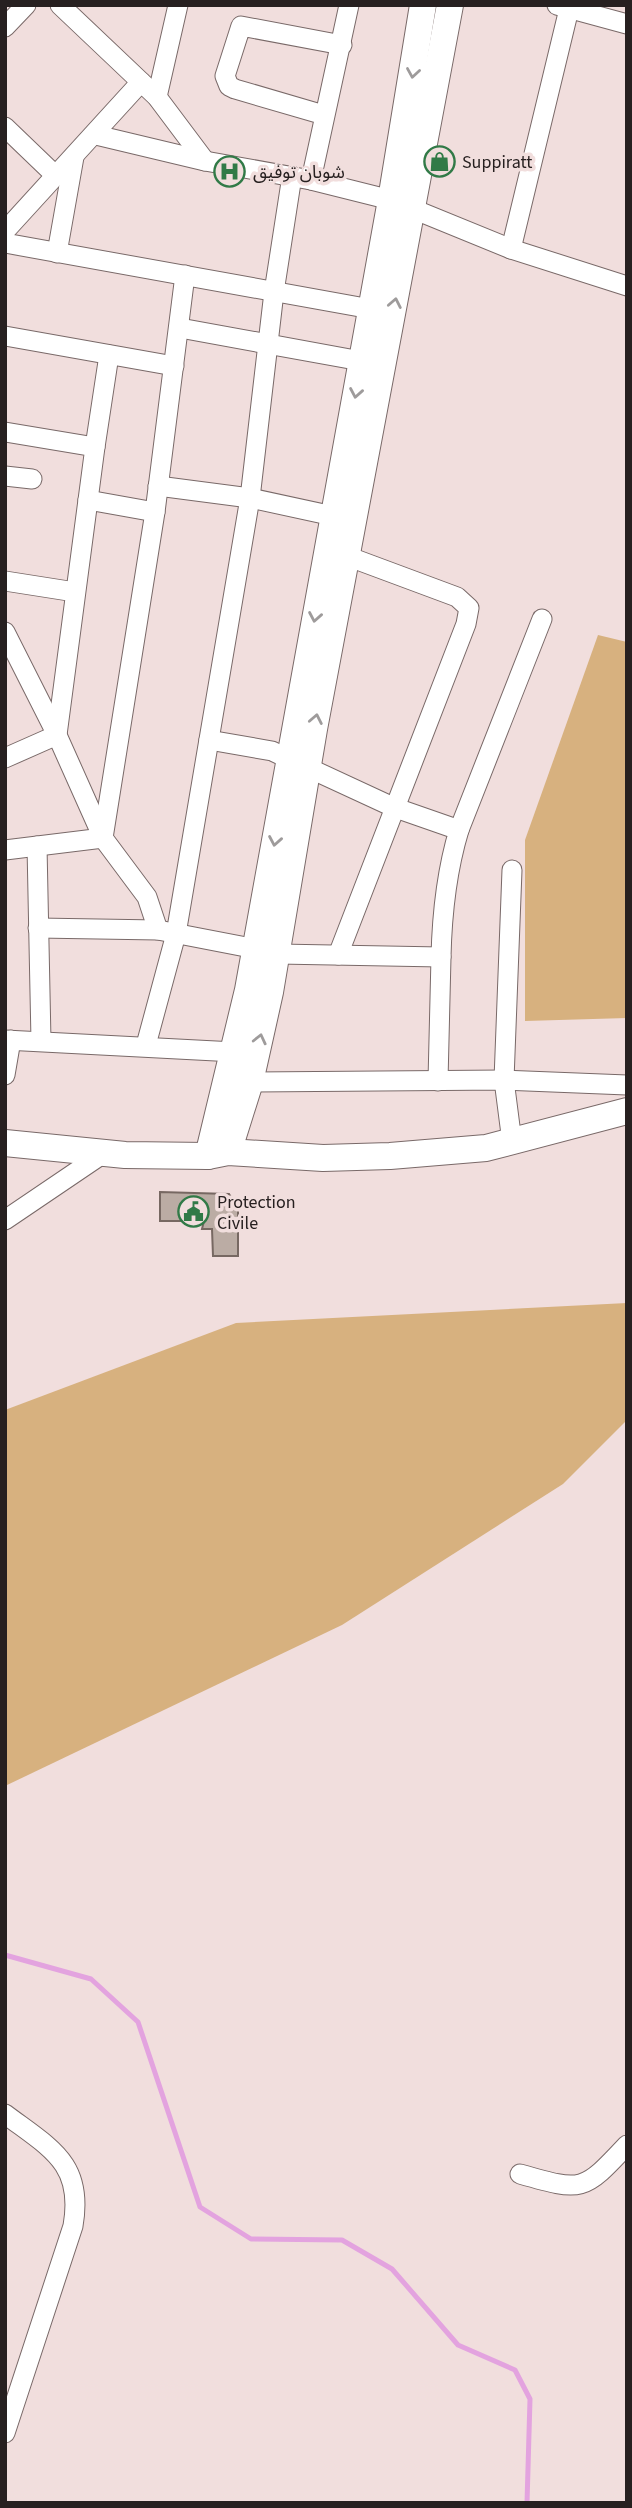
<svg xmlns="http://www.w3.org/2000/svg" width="632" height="2508" font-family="'Source Sans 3','Noto Sans Arabic',sans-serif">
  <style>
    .green { fill: #d7b17f }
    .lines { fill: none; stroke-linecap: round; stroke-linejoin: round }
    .stream { stroke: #e3a3df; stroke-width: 5 }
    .building { fill: #bbaca4; stroke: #776862; stroke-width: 2 }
    .street-casing { stroke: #796968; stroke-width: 21 }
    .secondary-casing { stroke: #796968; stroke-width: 28 }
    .street { stroke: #fff; stroke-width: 19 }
    .secondary { stroke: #fff; stroke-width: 26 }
    .oneway { stroke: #9e9b9b }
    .labels { text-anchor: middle; stroke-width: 7; stroke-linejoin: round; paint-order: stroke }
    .poi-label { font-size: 18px; fill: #272020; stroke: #f1dedd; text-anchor: start }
  </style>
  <rect width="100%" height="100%" fill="#f1dedd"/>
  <!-- green -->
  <g class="green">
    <polygon points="598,635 627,642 627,1018 525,1021 525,840"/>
    <polygon points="627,1303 627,1420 563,1484 342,1625 5,1786 5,1410 236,1323"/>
  </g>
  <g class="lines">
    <!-- stream -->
    <polyline class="stream" points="5,1955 91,1979 138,2022 200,2207 251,2239 342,2240 392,2269 458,2345 515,2370 530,2399 527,2503"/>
  </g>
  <!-- building -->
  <polygon class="building" points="160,1192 229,1194 238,1209 238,1256 213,1256 212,1229 202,1229 204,1221 160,1221"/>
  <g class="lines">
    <defs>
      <g id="street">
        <polyline points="60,5 157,97 205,161"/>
        <polyline points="557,5 627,24"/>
        <polyline points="5,27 26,5"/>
        <polyline points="157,97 178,5"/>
        <polyline points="324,115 235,89 229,86 225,76 241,26 342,45"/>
        <polyline points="5,127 56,176"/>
        <polyline points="96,135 205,161 311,180 391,200 511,249 627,286"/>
        <polyline points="311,180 349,5"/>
        <polyline points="5,231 141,82"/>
        <polyline points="5,243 371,309"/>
        <polyline points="511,249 569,9"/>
        <polyline points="57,253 74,157"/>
        <polyline points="180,328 361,361"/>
        <polyline points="5,336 174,366"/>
        <polyline points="5,432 95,447 57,735 5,758"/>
        <polyline points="95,447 109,355"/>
        <polyline points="5,476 32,479"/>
        <polyline points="158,486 250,498 347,519"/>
        <polyline points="88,500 155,512"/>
        <polyline points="336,552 457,597 469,608 466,624 338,955"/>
        <polyline points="5,581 75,592"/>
        <polyline points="5,632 57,735 103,838 147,897 158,930"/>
        <path d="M 209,740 L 272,751 L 393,807 L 459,830 C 446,873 442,913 441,957 L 278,954"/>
        <polyline points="459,830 542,619"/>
        <polyline points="37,846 41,1041"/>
        <polyline points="5,850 103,838 155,512 185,275"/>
        <polyline points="512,870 504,1080 512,1142"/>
        <polyline points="38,928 158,930 256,949"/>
        <polyline points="5,1040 235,1052"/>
        <polyline points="146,1045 176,934 250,498 274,292 292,176"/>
        <polyline points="5,1075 11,1040"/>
        <polyline points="438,1081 441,957"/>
        <polyline points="250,1082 504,1080 627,1085"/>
        <polyline points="5,1220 104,1153"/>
        <path d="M 5,2114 C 50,2148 84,2163 73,2226 L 5,2433"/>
        <path d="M 520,2174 C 583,2192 583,2192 627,2145"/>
      </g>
      <g id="secondary">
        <polyline points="5,1143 125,1155 208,1156 228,1152 323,1158 390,1156 486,1148 627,1111"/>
        <polyline points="228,1152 250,1082 270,992 314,729 450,5"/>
        <polyline points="208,1156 248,990 391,200 423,5"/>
      </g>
    </defs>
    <!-- street casing -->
    <use href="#street" class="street-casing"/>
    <!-- secondary casing -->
    <use href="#secondary" class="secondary-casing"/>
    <!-- street -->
    <use href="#street" class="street"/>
    <!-- secondary -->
    <use href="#secondary" class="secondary"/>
  </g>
  <!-- one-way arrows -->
  <defs><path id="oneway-chevron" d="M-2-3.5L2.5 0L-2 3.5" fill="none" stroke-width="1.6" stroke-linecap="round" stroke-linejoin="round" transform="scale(1.75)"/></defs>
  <g class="oneway">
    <use href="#oneway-chevron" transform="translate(413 73) rotate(99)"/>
    <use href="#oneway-chevron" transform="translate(395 303) rotate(-79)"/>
    <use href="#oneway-chevron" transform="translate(356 393) rotate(100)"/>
    <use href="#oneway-chevron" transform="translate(315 617) rotate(100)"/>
    <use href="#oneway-chevron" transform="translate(316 719) rotate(-79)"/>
    <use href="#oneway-chevron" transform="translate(275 841) rotate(100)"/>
    <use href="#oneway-chevron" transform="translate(260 1039) rotate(-77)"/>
  </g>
  <!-- icons -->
  <defs>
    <symbol id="shop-ring" viewBox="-11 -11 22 22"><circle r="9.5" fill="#f1dedd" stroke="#317a47" stroke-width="1.5"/><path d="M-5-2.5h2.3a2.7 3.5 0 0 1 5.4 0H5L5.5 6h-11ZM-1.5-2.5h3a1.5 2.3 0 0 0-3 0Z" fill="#317a47"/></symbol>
    <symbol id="hospital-ring" viewBox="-11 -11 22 22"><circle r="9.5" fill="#f1dedd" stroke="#317a47" stroke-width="1.5"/><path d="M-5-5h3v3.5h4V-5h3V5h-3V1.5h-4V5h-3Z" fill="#317a47"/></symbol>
    <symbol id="civic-ring" viewBox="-11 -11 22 22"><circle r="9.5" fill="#f1dedd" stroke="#317a47" stroke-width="1.5"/><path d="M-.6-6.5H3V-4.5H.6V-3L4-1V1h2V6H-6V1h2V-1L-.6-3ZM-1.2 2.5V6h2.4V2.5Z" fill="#317a47"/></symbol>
  </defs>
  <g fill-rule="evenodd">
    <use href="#shop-ring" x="422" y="144" width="35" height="35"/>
    <use href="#hospital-ring" x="212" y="154" width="35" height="35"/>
    <use href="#civic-ring" x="176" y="1194" width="35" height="35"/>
  </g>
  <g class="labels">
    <!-- poi labels -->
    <g class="poi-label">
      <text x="462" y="168">Suppiratt</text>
      <text x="253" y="178">شوبان توفيق</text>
      <text x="217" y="1208">Protection<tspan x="217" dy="21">Civile</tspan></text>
    </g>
  </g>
  <!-- border -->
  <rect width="632" height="2508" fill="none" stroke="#272020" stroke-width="14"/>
</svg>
